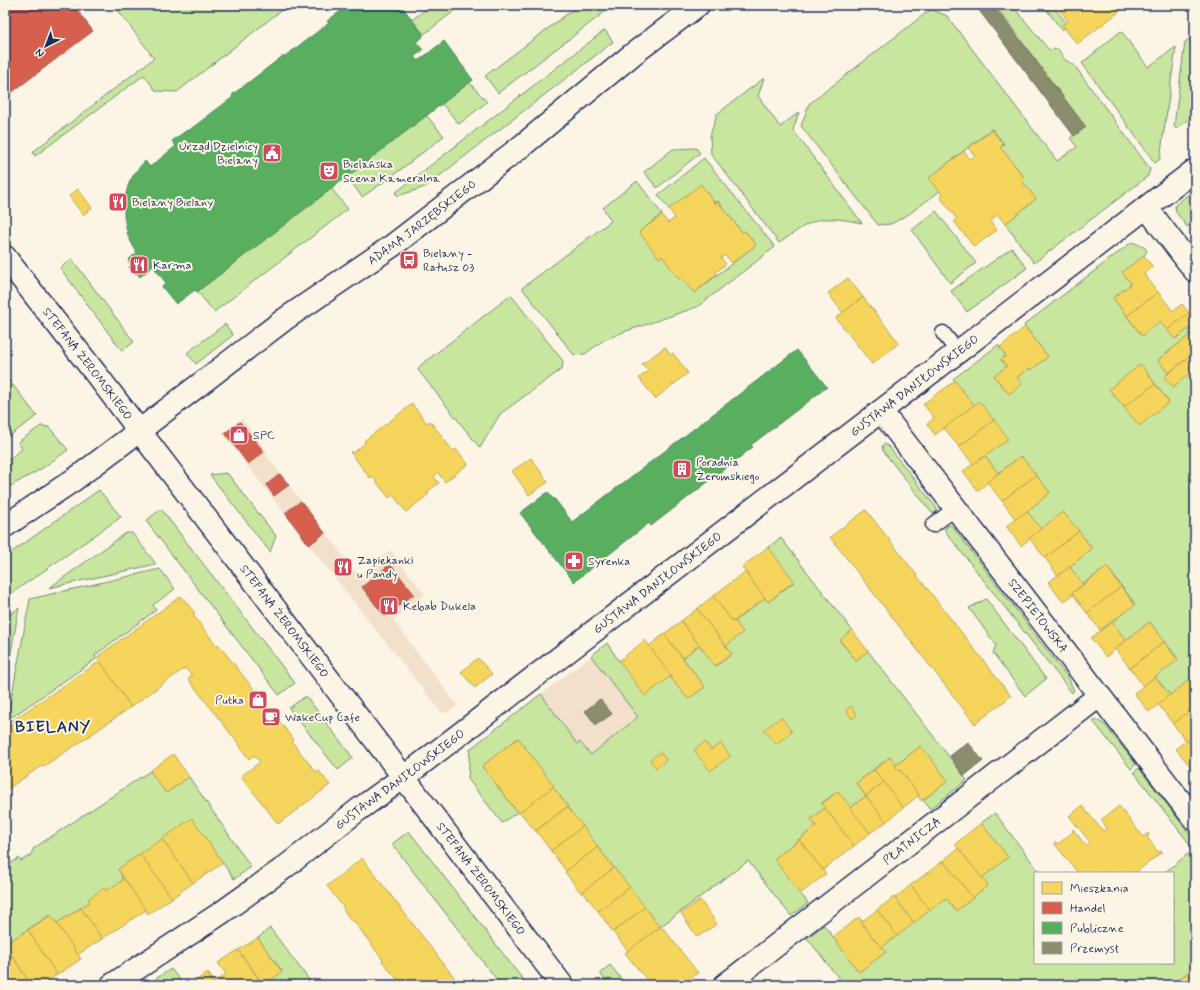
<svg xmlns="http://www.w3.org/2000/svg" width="1200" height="990" font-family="Mynerve,sans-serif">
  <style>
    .built { fill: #f2e0ca }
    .green { fill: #c9e69e; stroke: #728a7e; fill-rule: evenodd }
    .homes { fill: #f6d55c; stroke: #b4a35d }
    .shops { fill: #d6604d; stroke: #9e5152 }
    .public { fill: #5aae61; stroke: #478860 }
    .industry { fill: #8c8c6e; stroke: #6a7069 }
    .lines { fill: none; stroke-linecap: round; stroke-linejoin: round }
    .service-casing { stroke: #1b2f5e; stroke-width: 17 }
    .minor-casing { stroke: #1b2f5e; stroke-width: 25 }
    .tertiary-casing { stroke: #1b2f5e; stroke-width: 25 }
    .secondary-casing { stroke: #1b2f5e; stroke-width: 25 }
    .service { stroke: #fcf5e5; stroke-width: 14 }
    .minor { stroke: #fcf5e5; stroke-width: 22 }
    .tertiary { stroke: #fcf5e5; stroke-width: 22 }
    .secondary { stroke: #fcf5e5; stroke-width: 22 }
    .labels { text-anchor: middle; stroke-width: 4; stroke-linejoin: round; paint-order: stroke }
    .poi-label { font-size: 12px; fill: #1b2f5e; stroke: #fcf5e5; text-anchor: start }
    .street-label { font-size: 12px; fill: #1b2f5e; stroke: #fcf5e5 }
    .district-label { font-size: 16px; font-weight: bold; letter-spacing: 1px; fill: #1b2f5e; stroke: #fcf5e5 }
  </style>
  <rect width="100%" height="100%" fill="#fcf5e5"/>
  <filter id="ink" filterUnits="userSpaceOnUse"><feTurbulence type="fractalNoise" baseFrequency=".025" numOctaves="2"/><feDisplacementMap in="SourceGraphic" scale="8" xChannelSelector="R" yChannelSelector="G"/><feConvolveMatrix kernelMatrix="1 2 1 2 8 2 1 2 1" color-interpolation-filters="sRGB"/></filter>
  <g filter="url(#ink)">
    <!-- built -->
    <g class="built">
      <polygon points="242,419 268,452 266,455 359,576 390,550 425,594 393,620 458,706 446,713 441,712 312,549 222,433"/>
      <polygon points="591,656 638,717 591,756 581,742 577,744 541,694"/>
    </g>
    <!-- green -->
    <g class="green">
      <polygon points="114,5 288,5 177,92 156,91 144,75 35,156 33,153 34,151 154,58"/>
      <polygon points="431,5 462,5 423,35 422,34 423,33 412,20"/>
      <polygon points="579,5 614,5 498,93 485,76"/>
      <polygon points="995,5 1012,5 1049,50 1058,49 1065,60 1074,65 1150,169 1148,176 1034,263 1005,224 1036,199 1021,180 1024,177 1000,147 1004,144 992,129 930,177 940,191 909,214 891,224 878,225 801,126 809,104 931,9 947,16 1057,161 1077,147 1070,138 1085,127"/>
      <polygon points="1043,5 1052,5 1068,25 1062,30"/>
      <polygon points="605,30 613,42 425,187 398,196 395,193"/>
      <polygon points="1121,31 1148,67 1176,47 1160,159 1155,163 1082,63"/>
      <polygon points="1195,34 1195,114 1176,129 1174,126 1185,42"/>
      <path d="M 764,78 L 758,96 L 780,127 L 799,112 L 793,130 L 862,223 C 850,221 838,218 825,219 C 810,219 792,235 779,243 L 711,154 L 710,136 L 717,114 Z"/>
      <polygon points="469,82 487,102 459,124 442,104"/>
      <polygon points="426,115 444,136 391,177 362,197 347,176"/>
      <polygon points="696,148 700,153 657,188 644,172 673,149"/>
      <polygon points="704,158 775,247 697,307 621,333 604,340 585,354 574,355 522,288 611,221 603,208 637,181 662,214 639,232 659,257 662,256 679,278 681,276 694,293 756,245 745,231 742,232 718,201 715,203 701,185 669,209 658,195"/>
      <polygon points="331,188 348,209 214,312 197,291"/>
      <polygon points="1195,189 1195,221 1187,227 1176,212 1175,205"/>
      <polygon points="936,211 976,263 950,283 912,230"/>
      <path d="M 1132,242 L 1144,247 L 1147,250 L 1144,256 L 1123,272 L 1131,284 L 1113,298 L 1142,336 L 1160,321 L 1175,339 L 1195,324 L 1195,331 L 1158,360 L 1168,373 L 1165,377 L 1173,387 L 1195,369 L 1195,680 L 1193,677 L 1170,695 L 1155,677 L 1178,659 L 1150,622 L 1126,640 L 1112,622 L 1135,604 L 1107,567 L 1083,584 L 1070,567 L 1092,548 L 1063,512 L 1041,529 L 1027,511 L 1050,493 L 1021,456 L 998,473 L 985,456 L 1008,439 L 974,405 L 953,379 L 998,345 L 1006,356 L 1001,360 L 1007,366 L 994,376 L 1009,394 L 1021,384 L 1017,378 L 1027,369 L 1032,369 L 1048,357 L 1024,325 ZM 1141,365 L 1169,402 L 1139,425 L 1109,389 Z"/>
      <polygon points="1012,248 1027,268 967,312 951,291"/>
      <polygon points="72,259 134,342 122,351 60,268"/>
      <polygon points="511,295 563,361 562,369 500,414 480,448 418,370 421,365"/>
      <polygon points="225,324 233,335 196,364 187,353"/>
      <polygon points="5,375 37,416 5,439"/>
      <polygon points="41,426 49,427 68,450 41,469 5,489 5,462 22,449 18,442"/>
      <polygon points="885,444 889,447 936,507 937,510 935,513 932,513 883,451 882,446"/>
      <polygon points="227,473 276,536 270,552 210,475"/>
      <polygon points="99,490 121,517 5,598 5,557"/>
      <polygon points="161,509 295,683 279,695 146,521"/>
      <polygon points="949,525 952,526 1069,679 1074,691 1072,693 945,531 945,528"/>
      <polygon points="126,533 132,533 156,564 49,588"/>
      <polygon points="781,538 852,630 840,641 856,660 868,651 967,780 930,809 923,800 948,781 921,746 896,765 890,757 856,783 866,796 850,808 838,791 822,803 825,808 811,819 816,826 774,859 808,903 791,916 748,861 660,927 567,807 553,787 554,786 553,785 518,738 482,766 517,812 502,823 468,779 470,749 541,694 577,744 580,742 591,755 638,717 591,656 607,643 619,661 670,677 688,699 705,687 683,658 699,645 716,666 732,654 726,646 743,632 735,621 765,598 768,602 794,582 768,547"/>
      <polygon points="160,569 175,589 153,605 156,610 95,655 96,659 12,717 9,710 30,599"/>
      <polygon points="986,599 1046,679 1025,696 993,653 996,645 969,608"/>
      <polygon points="19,608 5,685 5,618"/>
      <polygon points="306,696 353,758 338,770 289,708"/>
      <polygon points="1097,720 1105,725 1136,764 1131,769 1093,721"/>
      <polygon points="1139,768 1195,841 1195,851 1134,772"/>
      <polygon points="150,771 166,793 189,777 251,867 234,879 192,819 118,869 122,876 121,877 123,880 106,891 88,899 90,902 57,923 50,915 6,944 13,957 5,961 5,867 19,858 21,861 30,856 34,848"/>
      <polygon points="995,813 1040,873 1035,873 1035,963 1173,963 1173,873 1164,873 1188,854 1195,862 1195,967 1172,985 844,985 807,938 824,925 859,972 886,952 882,947 946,898 956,911 973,898 982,878 1008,857 981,823"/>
      <polygon points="409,831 527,985 501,985 392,844"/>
      <polygon points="270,928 313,985 264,985 282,971 258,938"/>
      <polygon points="610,965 626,985 608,985 600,973"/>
      <polygon points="171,969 184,985 146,985"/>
    </g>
    <!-- homes -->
    <g class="homes">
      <polygon points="1056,5 1128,5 1077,44 1062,25 1068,21"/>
      <polygon points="992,130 1003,144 1000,147 1024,177 1021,180 1036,199 1005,224 998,215 990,221 997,230 974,247 954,221 957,219 940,197 942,194 929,178 964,151 970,159 975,156 968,148"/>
      <polygon points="701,184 715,204 718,202 742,232 745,231 756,245 732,263 725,255 721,258 726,264 716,272 717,274 694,293 681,277 679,279 662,256 659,258 639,232 662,215 668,223 675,218 669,209"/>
      <polygon points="78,189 92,208 83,215 69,196"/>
      <polygon points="1144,256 1153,267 1144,274 1158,292 1127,316 1113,298 1131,284 1122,272"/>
      <polygon points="848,278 863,297 843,313 828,293"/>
      <polygon points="1158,292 1173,311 1182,304 1189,313 1167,330 1160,321 1142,336 1127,316"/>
      <polygon points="863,297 899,343 872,364 836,318"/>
      <polygon points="1189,313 1195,320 1195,324 1175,339 1167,330"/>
      <polygon points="1025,327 1048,357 1032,369 1027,369 1017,378 1022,384 1009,394 994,376 1007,366 1001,359 1006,356 1000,347"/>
      <polygon points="1195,331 1195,352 1168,373 1158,360"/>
      <polygon points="665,347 670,355 673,353 688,373 655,399 639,378 648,371 642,364"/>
      <polygon points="1195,352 1195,369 1173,387 1164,377"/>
      <polygon points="1141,364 1155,384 1124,407 1109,389"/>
      <polygon points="955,381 974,405 935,435 927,424 934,418 923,404"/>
      <polygon points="1155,384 1169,402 1139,426 1124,407"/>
      <polygon points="979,401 994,420 959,447 944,428"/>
      <polygon points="412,404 427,423 430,421 453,451 456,449 468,464 445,482 438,473 434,477 439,483 427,492 429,494 406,512 393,495 389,498 372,476 370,478 350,452 351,451 353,453 365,443 364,441"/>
      <polygon points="994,420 1008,439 974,465 959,447"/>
      <polygon points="985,456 998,473 978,491 963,471"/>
      <polygon points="1021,456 1036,475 1002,501 987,482"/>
      <polygon points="531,458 548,482 529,495 512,471"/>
      <polygon points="1036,475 1050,493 1016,520 1002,501"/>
      <polygon points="866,510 1011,696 975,724 830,537"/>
      <polygon points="1027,511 1041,529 1021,546 1006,526"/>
      <polygon points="1063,512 1079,531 1045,558 1029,538"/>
      <polygon points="1079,531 1092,549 1058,576 1045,558"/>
      <polygon points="768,547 794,581 768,602 742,567"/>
      <polygon points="1070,567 1083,584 1072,593 1073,595 1063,602 1048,582"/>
      <polygon points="1107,567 1121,587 1087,613 1072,593"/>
      <polygon points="745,572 765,598 733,622 713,596"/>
      <polygon points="1121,587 1135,605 1100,630 1087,613"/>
      <polygon points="181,596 195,613 193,615 217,646 218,644 294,740 292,742 316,772 318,770 330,785 278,824 241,776 260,762 254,755 249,759 240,747 241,747 188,679 192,676 185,668 131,707 97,657"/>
      <polygon points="713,596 733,622 735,621 743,632 726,646 697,609"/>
      <polygon points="697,609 732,654 715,666 681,621"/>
      <polygon points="681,621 699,645 683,658 664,634"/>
      <polygon points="1112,622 1126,640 1106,657 1091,638"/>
      <polygon points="1150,622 1164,642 1130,668 1115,649"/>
      <polygon points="852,630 868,651 856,660 840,640"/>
      <polygon points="664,634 705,687 688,699 670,677 671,676 649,646"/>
      <polygon points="645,640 671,676 645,696 619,661"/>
      <polygon points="1164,642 1178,660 1143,686 1130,668"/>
      <polygon points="478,658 492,674 475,688 461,672"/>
      <polygon points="100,661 131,707 79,743 44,766 43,765 6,790 7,792 5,793 5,729 14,723 13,720"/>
      <polygon points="1155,677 1170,695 1149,712 1134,693"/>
      <polygon points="1193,677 1195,680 1195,706 1173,724 1158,704"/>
      <polygon points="851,706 857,715 852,719 846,710"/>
      <polygon points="1195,706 1195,736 1187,742 1173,724"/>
      <polygon points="781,717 792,732 776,744 764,730"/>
      <polygon points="1195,736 1195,772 1176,749 1186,740 1187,742"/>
      <polygon points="518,738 554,786 519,814 482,766"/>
      <polygon points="705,742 711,750 721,743 730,756 710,771 694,750"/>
      <polygon points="921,746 948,781 921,801 918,796 919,795 900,770 899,771 895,766"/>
      <polygon points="660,752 666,760 656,768 650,760"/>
      <polygon points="173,754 189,777 166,793 150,771"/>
      <polygon points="890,757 896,765 895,766 899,771 900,770 919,795 903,808 874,770"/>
      <polygon points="874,770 884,782 866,796 856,783"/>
      <polygon points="884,782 903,808 886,822 866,796"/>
      <polygon points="553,787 568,806 535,831 520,812"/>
      <polygon points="838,791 870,833 854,846 822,804"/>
      <polygon points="866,796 886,822 870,833 850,808"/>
      <polygon points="1082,806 1103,831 1107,828 1101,820 1119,806 1143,837 1148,833 1149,835 1147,837 1158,852 1161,851 1162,852 1135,873 1114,873 1113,872 1112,873 1078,873 1054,843 1056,842 1058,844 1073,832 1072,830 1073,829 1086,846 1090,842 1069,816"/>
      <polygon points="567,807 583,826 551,851 536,831"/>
      <polygon points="825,808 854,846 823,870 799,840 816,826 811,819"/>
      <polygon points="192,818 223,863 193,883 162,839"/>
      <polygon points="981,823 1008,857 982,878 955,844"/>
      <polygon points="583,826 598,847 566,871 551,851"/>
      <polygon points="162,839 193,883 172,898 140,854"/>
      <polygon points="799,840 826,874 800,894 774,859"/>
      <polygon points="598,847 614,868 581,893 565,872"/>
      <polygon points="958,848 988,885 973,898 943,861"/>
      <polygon points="140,854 172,898 148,914 118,869"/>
      <polygon points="362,858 460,985 402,985 382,961 383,960 353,920 351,921 343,909 344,908 327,886"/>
      <polygon points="943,861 973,898 956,911 946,898 930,910 911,885"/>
      <polygon points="614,868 630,887 598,911 583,892 582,894 581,893"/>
      <polygon points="122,876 146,910 102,939 81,908 90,902 88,899 104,888 106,891 123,880 121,877"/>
      <polygon points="911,885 930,910 914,923 895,898"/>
      <polygon points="630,887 645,907 613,932 598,911"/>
      <polygon points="894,897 914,923 897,936 877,910"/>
      <polygon points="700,900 717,924 697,937 681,913"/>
      <polygon points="645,907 660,927 628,951 613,932"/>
      <polygon points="81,908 102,939 77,955 57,923"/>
      <polygon points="877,910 897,936 881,948 861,922"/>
      <polygon points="51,915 81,959 57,975 28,930"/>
      <polygon points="859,917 862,921 861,922 881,948 882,947 886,952 859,972 833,937"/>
      <polygon points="660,927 662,929 663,928 698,973 682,985 651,985 625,953"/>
      <polygon points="28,930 57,975 41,985 31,985 5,944"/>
      <polygon points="258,938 282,972 264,985 238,950"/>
      <polygon points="238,950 263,985 215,985 206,973 208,973 215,982 226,974 218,963"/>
      <polygon points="13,957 31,985 5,985 5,961"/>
      <polygon points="1195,967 1195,985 1180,985 1177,981"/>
      <polygon points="206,973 215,985 191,985"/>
    </g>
    <!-- shops -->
    <g class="shops">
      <polygon points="5,5 73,5 93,31 7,96 5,93"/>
      <polygon points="240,422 264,452 248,464 225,433"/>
      <polygon points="280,474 289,485 274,496 266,485"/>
      <polygon points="301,501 325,533 309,545 285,513"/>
      <polygon points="390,564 414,594 385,617 362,587"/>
    </g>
    <!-- public -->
    <g class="public">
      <polygon points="349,5 401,5 423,34 422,35 423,37 416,42 423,50 414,57 418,61 444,41 473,80 197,292 195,290 176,304 162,287 166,283 153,266 140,277 137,273 135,274 129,267 131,265 128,260 137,253 128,236 124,217 124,201 128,186 131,179 138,169 145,161 150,167 176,146 172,141 187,130 188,131 233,97 232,95 283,56 284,57 329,23 327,21"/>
      <polygon points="797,350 827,387 751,445 753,447 651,526 649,523 574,582 520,513 548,492 553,499 554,498 572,522"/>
    </g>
    <!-- industry -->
    <g class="industry">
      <polygon points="975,5 993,5 1086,127 1074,136"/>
      <polygon points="600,699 612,714 596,725 585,711"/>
      <polygon points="968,742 983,761 964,776 950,756"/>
    </g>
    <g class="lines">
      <defs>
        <g id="service">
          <polyline points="943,333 958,352"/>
          <polyline points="933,525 956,508"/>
        </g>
        <g id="minor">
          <polyline points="1147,208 1195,271"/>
          <path id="s1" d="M 881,411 L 1195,820"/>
          <path id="s2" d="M 112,985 L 221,913 L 284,868 L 358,810 L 404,777 L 1195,170"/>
          <path id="s3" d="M 725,985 L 1099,696"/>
        </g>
        <g id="tertiary">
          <path id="s4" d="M 5,526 L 75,479 L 139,431 L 285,319 L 392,246 L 523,145 L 633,54 L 698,5"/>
        </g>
        <g id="secondary">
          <path id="s5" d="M 5,257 L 103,383 L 562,985"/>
        </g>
      </defs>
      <!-- service casing -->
      <use href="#service" class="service-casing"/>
      <!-- minor casing -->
      <use href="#minor" class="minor-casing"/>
      <!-- tertiary casing -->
      <use href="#tertiary" class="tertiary-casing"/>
      <!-- secondary casing -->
      <use href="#secondary" class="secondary-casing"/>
      <!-- service -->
      <use href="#service" class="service"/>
      <!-- minor -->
      <use href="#minor" class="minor"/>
      <!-- tertiary -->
      <use href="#tertiary" class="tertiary"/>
      <!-- secondary -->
      <use href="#secondary" class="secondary"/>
    </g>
  </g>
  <!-- icons -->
  <defs>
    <symbol id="civic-square" viewBox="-11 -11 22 22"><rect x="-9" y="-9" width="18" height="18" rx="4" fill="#d1495b" stroke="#fcf5e5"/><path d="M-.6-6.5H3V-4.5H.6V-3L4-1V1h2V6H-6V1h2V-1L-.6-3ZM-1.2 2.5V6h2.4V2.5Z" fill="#fff"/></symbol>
    <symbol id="theatre-square" viewBox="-11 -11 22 22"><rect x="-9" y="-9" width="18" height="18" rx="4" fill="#d1495b" stroke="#fcf5e5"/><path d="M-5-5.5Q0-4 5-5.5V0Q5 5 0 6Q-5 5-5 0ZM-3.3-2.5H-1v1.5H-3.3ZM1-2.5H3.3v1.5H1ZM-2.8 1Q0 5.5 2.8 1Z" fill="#fff"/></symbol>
    <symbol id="restaurant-square" viewBox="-11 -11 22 22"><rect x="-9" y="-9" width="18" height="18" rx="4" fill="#d1495b" stroke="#fcf5e5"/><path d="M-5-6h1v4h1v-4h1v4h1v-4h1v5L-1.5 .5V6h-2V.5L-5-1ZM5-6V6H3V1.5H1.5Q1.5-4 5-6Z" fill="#fff"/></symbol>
    <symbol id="bus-square" viewBox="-11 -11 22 22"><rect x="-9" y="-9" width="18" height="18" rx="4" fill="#d1495b" stroke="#fcf5e5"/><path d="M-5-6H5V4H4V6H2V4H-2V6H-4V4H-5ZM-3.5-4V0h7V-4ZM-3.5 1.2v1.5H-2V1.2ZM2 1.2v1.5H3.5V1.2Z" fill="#fff"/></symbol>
    <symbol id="shop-square" viewBox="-11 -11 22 22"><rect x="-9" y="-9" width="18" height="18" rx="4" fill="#d1495b" stroke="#fcf5e5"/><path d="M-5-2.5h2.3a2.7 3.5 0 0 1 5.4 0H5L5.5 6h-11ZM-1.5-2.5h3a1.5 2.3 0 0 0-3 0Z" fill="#fff"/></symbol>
    <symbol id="building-square" viewBox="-11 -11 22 22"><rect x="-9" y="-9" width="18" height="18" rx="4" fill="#d1495b" stroke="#fcf5e5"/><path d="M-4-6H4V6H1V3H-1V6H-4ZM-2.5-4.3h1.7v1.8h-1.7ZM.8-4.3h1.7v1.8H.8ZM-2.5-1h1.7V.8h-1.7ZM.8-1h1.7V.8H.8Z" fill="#fff"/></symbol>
    <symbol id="pharmacy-square" viewBox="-11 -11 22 22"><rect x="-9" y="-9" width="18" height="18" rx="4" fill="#d1495b" stroke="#fcf5e5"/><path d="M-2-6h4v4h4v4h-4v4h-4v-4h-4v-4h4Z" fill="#fff"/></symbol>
    <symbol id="cafe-square" viewBox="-11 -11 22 22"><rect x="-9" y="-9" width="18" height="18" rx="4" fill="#d1495b" stroke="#fcf5e5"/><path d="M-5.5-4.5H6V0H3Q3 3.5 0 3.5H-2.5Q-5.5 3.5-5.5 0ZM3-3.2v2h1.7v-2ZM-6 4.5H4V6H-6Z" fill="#fff"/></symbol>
  </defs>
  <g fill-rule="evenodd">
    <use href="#civic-square" x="261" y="142" width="22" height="22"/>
    <use href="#theatre-square" x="318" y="160" width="22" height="22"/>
    <use href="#restaurant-square" x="107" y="191" width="22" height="22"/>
    <use href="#bus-square" x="398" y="249" width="22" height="22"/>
    <use href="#restaurant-square" x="128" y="254" width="22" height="22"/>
    <use href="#shop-square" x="228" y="424" width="22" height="22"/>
    <use href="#building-square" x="671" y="458" width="22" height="22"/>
    <use href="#pharmacy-square" x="563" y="550" width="22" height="22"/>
    <use href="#restaurant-square" x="332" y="556" width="22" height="22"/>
    <use href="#restaurant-square" x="378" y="595" width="22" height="22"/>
    <use href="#shop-square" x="247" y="689" width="22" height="22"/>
    <use href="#cafe-square" x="260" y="706" width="22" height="22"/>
  </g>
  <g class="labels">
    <!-- poi labels -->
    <g class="poi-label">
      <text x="258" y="150" text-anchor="end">Urząd Dzielnicy<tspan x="258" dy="14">Bielany</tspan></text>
      <text x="343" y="168">Bielańska<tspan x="343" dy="14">Scena Kameralna</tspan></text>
      <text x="132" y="206">Bielany Bielany</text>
      <text x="423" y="257">Bielany -<tspan x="423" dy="14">Ratusz 03</tspan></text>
      <text x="153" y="269">Karma</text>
      <text x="253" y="439">SPC</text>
      <text x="696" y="466">Poradnia<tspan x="696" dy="14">Żeromskiego</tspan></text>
      <text x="357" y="564">Zapiekanki<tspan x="357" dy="14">u Pandy</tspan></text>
      <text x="588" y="565">Syrenka</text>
      <text x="403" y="610">Kebab Dukela</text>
      <text x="244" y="704" text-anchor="end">Putka</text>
      <text x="285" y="721">WakeCup Cafe</text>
    </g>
    <!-- street labels -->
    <g class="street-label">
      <text dy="4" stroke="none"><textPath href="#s4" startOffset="516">ADAMA JARZĘBSKIEGO</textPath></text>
      <text dy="4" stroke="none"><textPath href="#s5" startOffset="135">STEFANA ŻEROMSKIEGO</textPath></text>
      <text dy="4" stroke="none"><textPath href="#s2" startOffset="1002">GUSTAWA DANIŁOWSKIEGO</textPath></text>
      <text dy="4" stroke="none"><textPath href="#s2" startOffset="678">GUSTAWA DANIŁOWSKIEGO</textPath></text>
      <text dy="4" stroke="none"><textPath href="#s1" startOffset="258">SZEPIETOWSKA</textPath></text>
      <text dy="4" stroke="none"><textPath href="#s5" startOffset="459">STEFANA ŻEROMSKIEGO</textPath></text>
      <text dy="4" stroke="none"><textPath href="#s2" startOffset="354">GUSTAWA DANIŁOWSKIEGO</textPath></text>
      <text dy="4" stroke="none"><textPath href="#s3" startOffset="236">PŁATNICZA</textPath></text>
      <text dy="4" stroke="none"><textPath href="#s5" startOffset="783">STEFANA ŻEROMSKIEGO</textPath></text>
    </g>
    <!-- district labels -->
    <g class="district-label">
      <text x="53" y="732">BIELANY</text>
    </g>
  </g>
  <!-- margin -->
  <rect width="1200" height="990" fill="none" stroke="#fcf5e5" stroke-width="20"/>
  <rect x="10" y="10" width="1180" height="970" fill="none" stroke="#1b2f5e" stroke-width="1.5" filter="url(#ink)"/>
  <!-- legend -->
  <rect x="1034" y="872" width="140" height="92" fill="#fcf5e5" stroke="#a2a6af"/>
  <rect x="1042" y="882" width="20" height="12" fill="#f6d55c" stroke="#a2a6af"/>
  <text x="1070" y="892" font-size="12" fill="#1b2f5e">Mieszkania</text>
  <rect x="1042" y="902" width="20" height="12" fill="#d6604d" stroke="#a2a6af"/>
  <text x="1070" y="912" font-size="12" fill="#1b2f5e">Handel</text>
  <rect x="1042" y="922" width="20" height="12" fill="#5aae61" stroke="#a2a6af"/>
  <text x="1070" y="932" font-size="12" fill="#1b2f5e">Publiczne</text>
  <rect x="1042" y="942" width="20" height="12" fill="#8c8c6e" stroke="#a2a6af"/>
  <text x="1070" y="952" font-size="12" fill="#1b2f5e">Przemysł</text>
  <!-- north arrow -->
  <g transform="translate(46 46) rotate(222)" stroke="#fcf5e5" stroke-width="3" paint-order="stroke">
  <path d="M0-3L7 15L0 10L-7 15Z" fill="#1b2f5e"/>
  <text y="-6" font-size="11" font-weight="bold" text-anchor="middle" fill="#1b2f5e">N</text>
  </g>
</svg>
